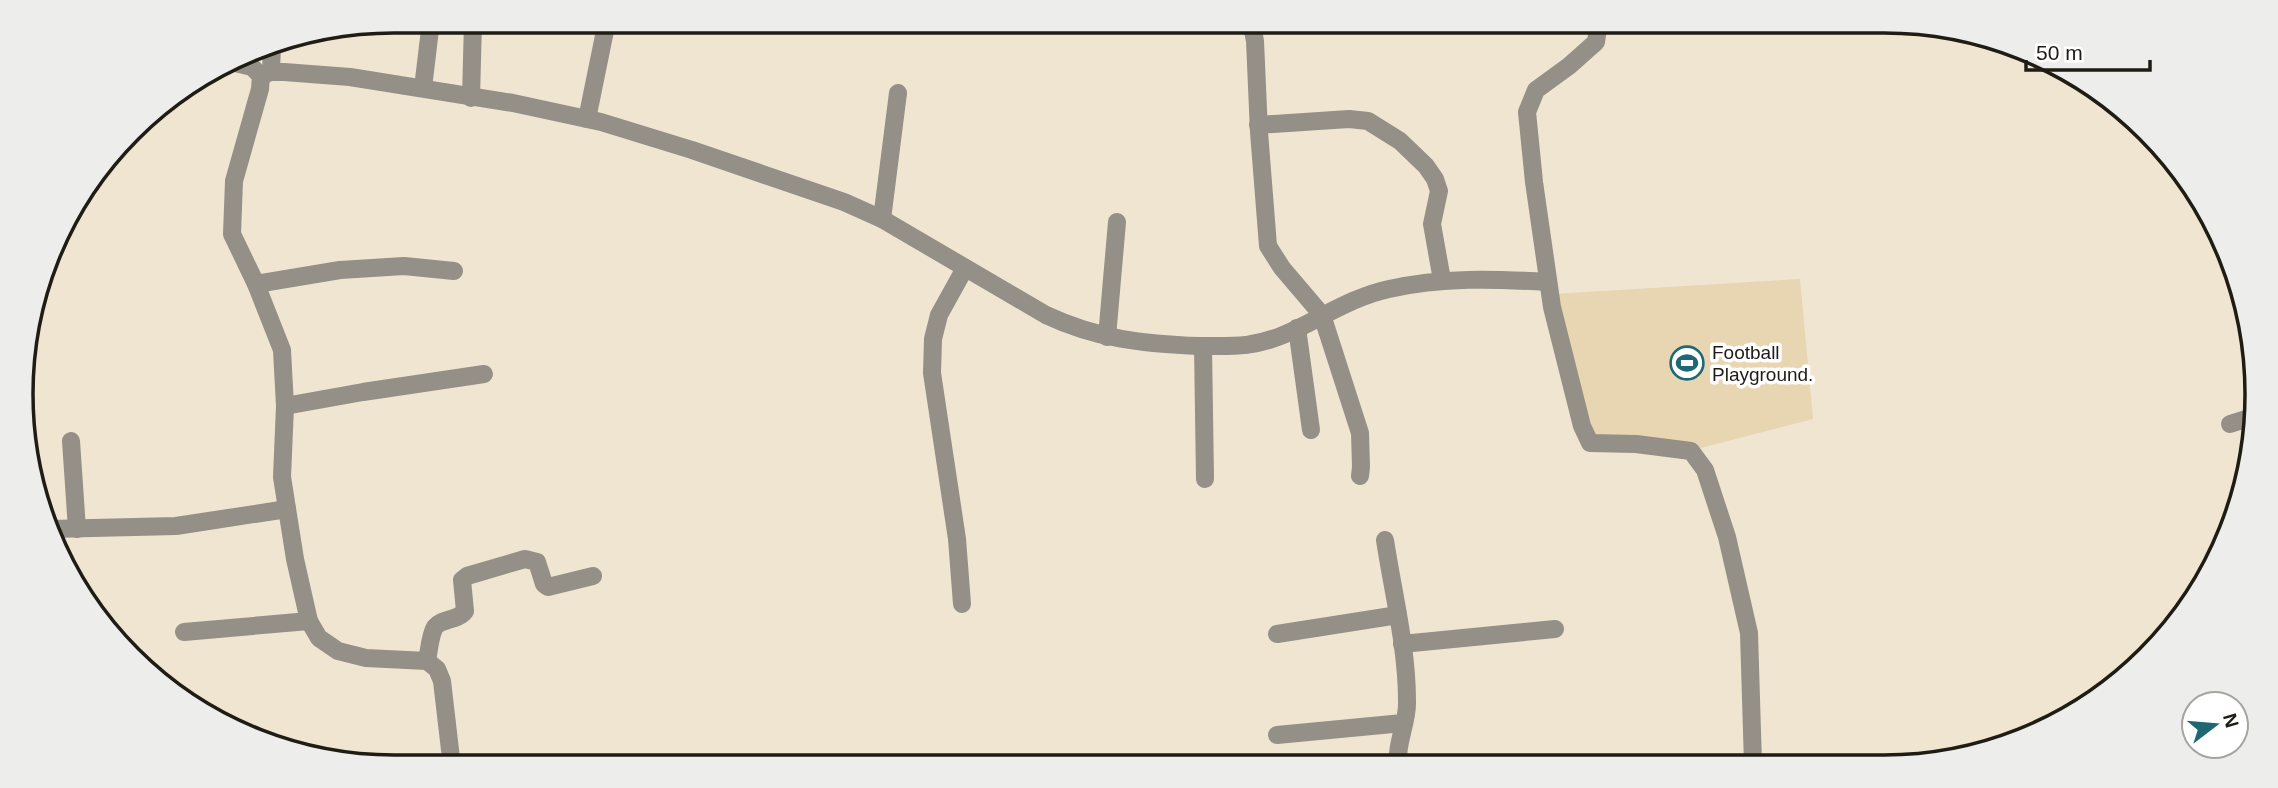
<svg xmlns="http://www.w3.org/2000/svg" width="2278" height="788" font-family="Helvetica,sans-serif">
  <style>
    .green { fill: #e8d5b1 }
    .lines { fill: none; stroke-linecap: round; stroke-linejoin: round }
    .minor { stroke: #948f87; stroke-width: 18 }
    .labels { text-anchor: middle; stroke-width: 7; stroke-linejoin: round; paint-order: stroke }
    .poi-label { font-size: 19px; fill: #1f1c14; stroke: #fff; text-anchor: start }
    .rim { fill: none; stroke: #1f1c14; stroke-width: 3.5 }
  </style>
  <rect width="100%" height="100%" fill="#efe5d1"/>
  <!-- green -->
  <polygon class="green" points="1800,279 1813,419 1693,450 1590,443 1553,294"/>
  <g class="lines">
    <!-- minor -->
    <g class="minor">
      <polyline points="1251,21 1255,41 1259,132 1268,246 1282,268 1322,315 1360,433 1361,467 1360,476"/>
      <polyline points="1599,21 1596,42 1569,66 1536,90 1527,112 1534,182 1552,307 1582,426 1590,443 1636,444 1691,451 1705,470 1727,537 1749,633 1753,764"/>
      <polyline points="231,62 252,67 261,76 260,89 234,181 232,234 256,284 282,350 285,406 282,477 295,559 309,621 319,638 338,651 366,658 427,661 437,669 442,681 452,767"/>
      <polyline points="271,72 272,45"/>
      <path d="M 261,76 L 271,72 L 284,72 L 350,77 L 513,103 L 601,122 L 692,150 L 844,202 L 882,219 L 1046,315 C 1097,339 1144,344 1200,346 C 1232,346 1252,348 1283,335 C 1319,320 1351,297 1389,289 C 1442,277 1495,279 1548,282"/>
      <polyline points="423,88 431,21"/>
      <polyline points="471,98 473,21"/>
      <polyline points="587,119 607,21"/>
      <polyline points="1258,125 1349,119 1368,121 1400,141 1426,166 1435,179 1439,191 1432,224 1442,280"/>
      <polyline points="882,219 898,93"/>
      <polyline points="256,284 340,270 404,266 454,271"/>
      <polyline points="1297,328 1311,430"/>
      <polyline points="1107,337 1117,222"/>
      <polyline points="1203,346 1205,479"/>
      <polyline points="285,406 363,392 484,374"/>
      <polyline points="2230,424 2249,418"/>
      <polyline points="71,441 77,529"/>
      <polyline points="51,529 176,526 287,509"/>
      <path d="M 1385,540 C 1393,593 1407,647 1407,701 C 1408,723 1396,741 1398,765"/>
      <polyline points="962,604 957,539 932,373 933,339 939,315 965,268"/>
      <polyline points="184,632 309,621"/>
      <polyline points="1277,634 1398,615"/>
      <polyline points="1402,644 1555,629"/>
      <path d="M 427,661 C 429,651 430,635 435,627 C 442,618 458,621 465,611 L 462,580 L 467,576 L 525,559 L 537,562 L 544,584 L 548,587 L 593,576"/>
      <polyline points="1277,735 1403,723"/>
    </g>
  </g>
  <!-- icons -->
  <defs>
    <symbol id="stadium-ring" viewBox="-11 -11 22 22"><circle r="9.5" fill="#fff" stroke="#1e6873" stroke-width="1.5"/><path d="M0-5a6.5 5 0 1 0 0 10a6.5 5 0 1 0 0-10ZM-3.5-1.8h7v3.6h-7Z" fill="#1e6873"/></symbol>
  </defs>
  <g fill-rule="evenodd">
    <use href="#stadium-ring" x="1668" y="344" width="38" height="38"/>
  </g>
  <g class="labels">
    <!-- poi labels -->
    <g class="poi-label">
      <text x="1712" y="359">Football<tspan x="1712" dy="22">Playground.</tspan></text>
    </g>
  </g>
  <!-- crop -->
  <path d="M0 0H2278V788H0ZM394 33H1884A361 361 0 0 1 2245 394V394A361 361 0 0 1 1884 755H394A361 361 0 0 1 33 394V394A361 361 0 0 1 394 33Z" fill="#ededec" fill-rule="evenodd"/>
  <path class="rim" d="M394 33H1884A361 361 0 0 1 2245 394V394A361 361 0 0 1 1884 755H394A361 361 0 0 1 33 394V394A361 361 0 0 1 394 33Z"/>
  <!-- north arrow -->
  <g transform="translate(2215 725) rotate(74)"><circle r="33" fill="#ffffff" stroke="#a5a4a1" stroke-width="2"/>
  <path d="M0-5L12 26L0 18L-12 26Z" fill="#1e6873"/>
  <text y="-10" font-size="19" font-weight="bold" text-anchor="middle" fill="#1f1c14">N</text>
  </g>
  <!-- scale -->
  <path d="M2026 60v10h124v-10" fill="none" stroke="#1f1c14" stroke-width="3.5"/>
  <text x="2036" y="60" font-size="21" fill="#1f1c14" stroke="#ffffff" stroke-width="5" paint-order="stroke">50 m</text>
</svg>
